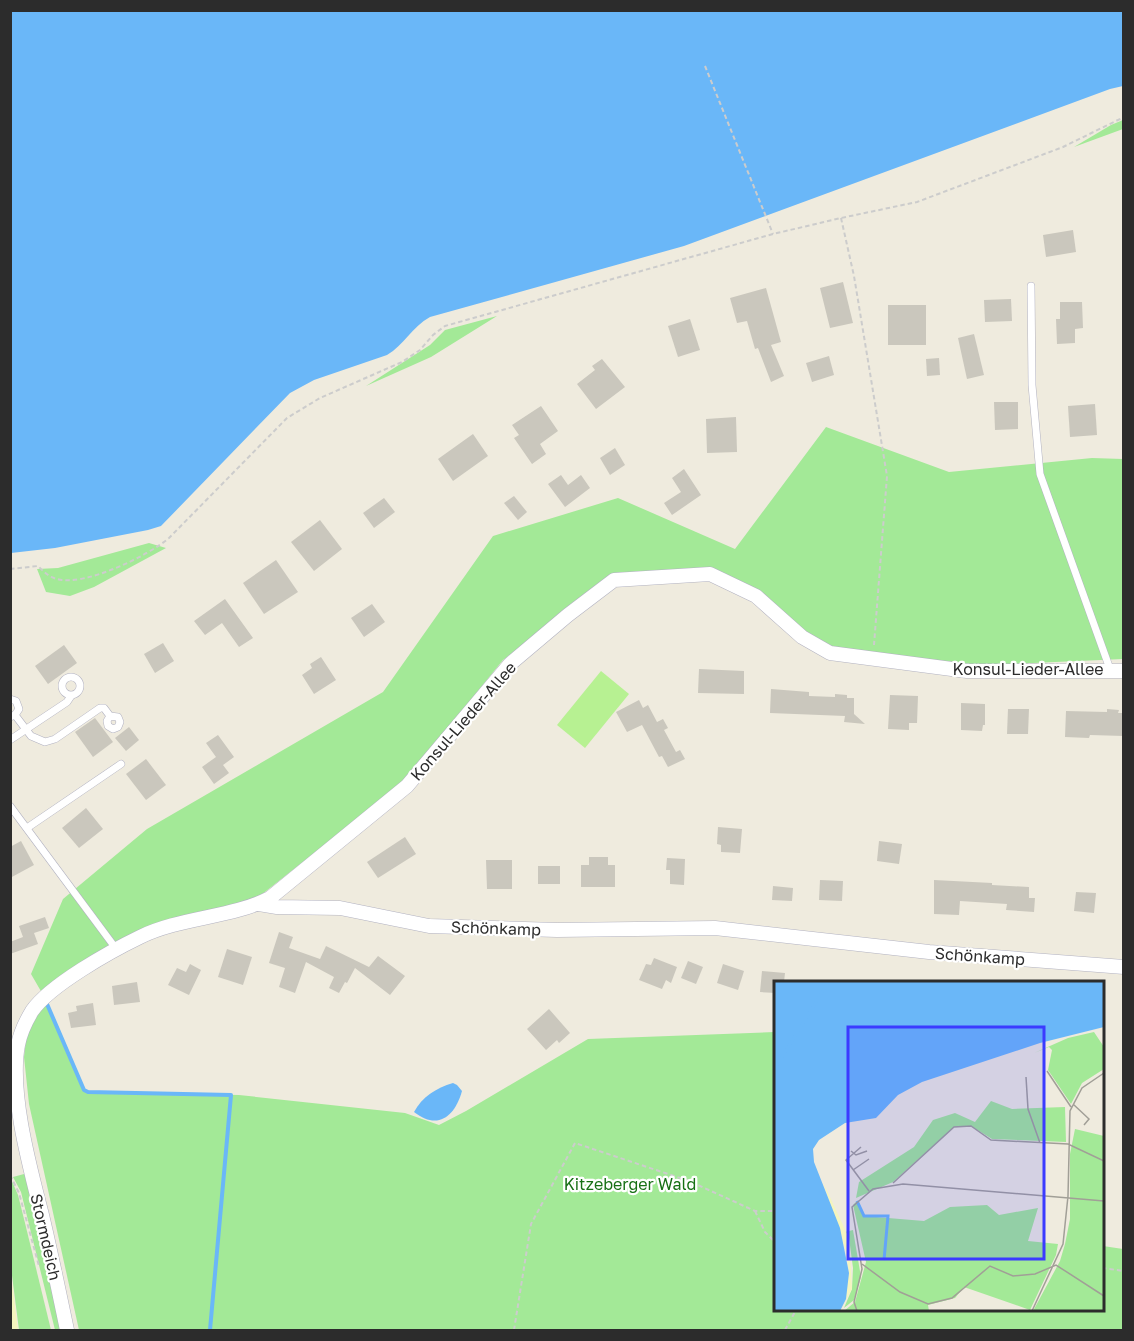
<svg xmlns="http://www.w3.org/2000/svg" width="1134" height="1341" font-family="'Golos Text',sans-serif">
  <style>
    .green { fill: #a3e997 }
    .sand { fill: #f4f5bf }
    .pitch { fill: #b7f192 }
    .water { fill: #6ab7f8 }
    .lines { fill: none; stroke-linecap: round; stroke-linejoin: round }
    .stream { stroke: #6ab7f8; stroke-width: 4 }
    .building { fill: #cac7bd }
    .service-casing { stroke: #b2b2c1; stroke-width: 8 }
    .minor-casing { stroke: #b2b2c1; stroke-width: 15 }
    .path { stroke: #ccc; stroke-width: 2; stroke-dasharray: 4.5 3; stroke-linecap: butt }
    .service { stroke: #fff; stroke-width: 7 }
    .minor { stroke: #fff; stroke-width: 14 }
    .labels { text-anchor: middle; stroke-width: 4.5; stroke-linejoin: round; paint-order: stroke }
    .street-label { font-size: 16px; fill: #2c2c2c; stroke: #fff }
    .park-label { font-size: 16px; fill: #177015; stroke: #fff }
    .inset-river { fill: none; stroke: #6ab7f8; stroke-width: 3 }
    .inset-road { fill: none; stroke: #a19f97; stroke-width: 1.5 }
    .view { fill: #3b3bff; fill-opacity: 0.15; stroke: #3b3bff; stroke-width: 3 }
    .inset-edge { fill: none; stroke: #2c2c2c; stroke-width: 3 }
  </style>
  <rect width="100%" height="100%" fill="#efebde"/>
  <!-- green -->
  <g class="green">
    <polygon points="1123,120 1123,129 1074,147 1111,125"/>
    <polygon points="497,316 431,357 366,386 430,345 445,330"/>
    <polygon points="826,427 949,472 1092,458 1123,459 1123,659 966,666 831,649 710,572 614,578 503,660 404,782 256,899 168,923 42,993 31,974 63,899 147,829 383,692 493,536 618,498 735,549"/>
    <polygon points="149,543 166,548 94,587 70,596 46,592 37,569 58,568"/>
    <polygon points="47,1004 84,1090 88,1092 239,1095 405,1113 439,1125 466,1111 588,1039 775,1032 776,1310 1102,1310 1103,1246 1123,1249 1123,1330 79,1330 29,1104 24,1057 27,1031 40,1009"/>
    <polygon points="24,1174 26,1176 62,1330 55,1330 21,1192 13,1177"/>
    <polygon points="11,1179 18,1195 25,1223 51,1330 19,1330 10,1260"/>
  </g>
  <!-- sand -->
  <polygon class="sand" points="10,1265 18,1330 11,1330"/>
  <!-- pitch -->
  <polygon class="pitch" points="601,671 629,694 585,748 557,725"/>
  <!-- water -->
  <g class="water">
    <path d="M 10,11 L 1123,11 L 1123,86 L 1110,89 L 684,246 L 430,317 C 412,327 404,345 387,355 L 314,380 L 290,393 L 161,526 L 148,530 L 55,548 L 11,553 Z"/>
    <path d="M 453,1083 L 457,1085 L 462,1091 C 455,1116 438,1131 414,1112 C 422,1097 436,1088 453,1083 Z"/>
  </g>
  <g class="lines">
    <!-- stream -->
    <polyline class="stream" points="47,1004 84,1090 88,1092 231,1095 210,1330"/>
  </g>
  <!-- building -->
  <g class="building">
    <polygon points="1073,230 1076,252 1046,257 1043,235"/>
    <polygon points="843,282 853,323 830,328 820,288"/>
    <polygon points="766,288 781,342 771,345 784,376 771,382 758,348 755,349 747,321 737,323 730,298"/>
    <polygon points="1011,299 1012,321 985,322 984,300"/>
    <polygon points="1060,302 1082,302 1083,328 1075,329 1075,343 1057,344 1056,319 1060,319"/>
    <rect x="888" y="305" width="38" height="40"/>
    <polygon points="690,319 700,350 678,357 668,326"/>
    <polygon points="974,334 984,375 967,379 958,338"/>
    <polygon points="829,356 834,375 812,382 806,363"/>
    <polygon points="939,358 940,375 927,376 926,359"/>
    <polygon points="602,359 625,387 596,409 577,384 595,370 592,366"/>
    <polygon points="994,402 1018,402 1018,429 995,430"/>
    <polygon points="1095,404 1097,435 1070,437 1068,406"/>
    <polygon points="541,406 558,431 540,444 546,454 532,464 514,438 519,435 512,425"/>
    <polygon points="736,417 737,452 707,453 706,419"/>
    <polygon points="473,434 488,456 453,481 438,459"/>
    <polygon points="615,448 625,465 610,475 600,458"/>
    <polygon points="684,469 701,495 672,515 664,503 681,492 672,478"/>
    <polygon points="561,475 568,485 581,475 590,488 565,507 548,484"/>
    <polygon points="514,496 527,512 518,520 504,503"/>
    <polygon points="384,498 395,512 374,528 363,513"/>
    <polygon points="320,520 342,549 314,571 291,542"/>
    <polygon points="276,560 298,592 264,614 243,583"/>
    <polygon points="225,599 253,638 239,647 222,623 205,635 194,621"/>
    <polygon points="372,604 385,622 364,637 351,618"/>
    <polygon points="163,643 174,661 155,673 144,654"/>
    <polygon points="64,645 77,663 48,684 35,666"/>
    <polygon points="321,657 336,680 314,694 302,675 312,668 310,664"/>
    <polygon points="699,669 744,671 744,694 698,693"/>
    <polygon points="771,689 809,692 809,696 835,697 835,694 847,695 847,698 854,698 854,714 865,724 844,722 845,716 770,713"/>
    <polygon points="890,695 918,696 917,723 909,723 909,730 888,729"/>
    <polygon points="639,700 643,708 648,705 657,722 663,719 668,728 664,730 676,752 680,750 685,759 668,767 662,756 659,757 642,725 627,732 616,712"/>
    <polygon points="961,703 985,704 985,725 983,725 982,731 961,730"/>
    <polygon points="1008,709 1029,709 1028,734 1007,734"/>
    <polygon points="1107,709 1119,710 1118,713 1124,713 1124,736 1090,735 1089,738 1065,737 1066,711 1107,712"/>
    <polygon points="95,718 113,742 93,757 75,732"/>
    <polygon points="129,727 139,740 126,751 115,738"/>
    <polygon points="218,735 234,757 223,765 229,773 214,784 202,767 216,757 206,743"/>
    <polygon points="146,759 166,785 146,800 126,774"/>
    <polygon points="86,808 103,829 79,848 62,828"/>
    <polygon points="718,827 742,829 740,853 721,852 721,845 717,844"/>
    <polygon points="405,837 416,854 378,878 367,862"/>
    <polygon points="21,841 34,865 10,878 10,847"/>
    <polygon points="879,841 902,844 899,864 877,861"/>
    <polygon points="589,857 608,857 608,865 615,865 615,887 581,887 581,865 589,865"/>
    <polygon points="667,858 685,859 684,885 670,884 670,870 666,870"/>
    <polygon points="486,860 512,860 512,889 487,889"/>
    <rect x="538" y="866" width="22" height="18"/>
    <polygon points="820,880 843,881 842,901 819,900"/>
    <polygon points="934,880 992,883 992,885 1029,887 1029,898 1035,898 1034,912 1006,910 1007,904 960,901 959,915 934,914"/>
    <polygon points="773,886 793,888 792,901 772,900"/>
    <polygon points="1076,892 1096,893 1094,913 1074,911"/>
    <polygon points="45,917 49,928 34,933 38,944 10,954 10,942 23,937 19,926"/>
    <polygon points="279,932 293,937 289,948 320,959 326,946 369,967 378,956 405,976 390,995 355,968 347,983 345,982 339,993 329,988 334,977 306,962 295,993 279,987 285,968 269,963"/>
    <polygon points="227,949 252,957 243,985 218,977"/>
    <polygon points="654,958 677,967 671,983 666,980 662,989 639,980 646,964 651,965"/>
    <polygon points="688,961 703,967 696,984 681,978"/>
    <polygon points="190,964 201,970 189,995 168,985 177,968 186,972"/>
    <polygon points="723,964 744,971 738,990 717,983"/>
    <polygon points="762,971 785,973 784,982 776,982 776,993 760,992"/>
    <polygon points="137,982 140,1002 114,1005 112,986"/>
    <polygon points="93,1003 96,1025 71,1028 68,1013 77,1011 76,1006"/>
    <polygon points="549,1009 570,1033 559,1043 557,1040 546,1050 527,1029"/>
  </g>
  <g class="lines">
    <defs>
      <g id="service">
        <polyline points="1031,286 1032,385 1040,474 1110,669"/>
        <circle cx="71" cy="686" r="9"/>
        <polyline points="10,699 16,701 19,709 15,715 10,717"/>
        <polyline points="15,715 31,736 45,742 55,739 100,708 104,708 110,716 118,717 120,722 118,727 113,729 108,726 107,721 110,716"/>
        <polyline points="10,740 67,702 71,696"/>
        <polyline points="10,806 117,950"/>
        <polyline points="27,828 121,764"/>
      </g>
      <g id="minor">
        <polyline points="259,904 277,907 340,908 429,926 557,930 715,928 929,952 1124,967"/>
        <path d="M 67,1330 C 59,1292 51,1253 42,1215 C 30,1168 9,1092 18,1045 C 20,1034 26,1021 32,1011 C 50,985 111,951 140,937 C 181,917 231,918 270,898 L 407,786 L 510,664 L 568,615 L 614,580 L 710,574 L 756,596 L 802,637 L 830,653 L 967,671 L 1124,671"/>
      </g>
    </defs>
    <!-- service casing -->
    <use href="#service" class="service-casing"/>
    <!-- minor casing -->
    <use href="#minor" class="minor-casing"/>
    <!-- path -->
    <g class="path">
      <polyline points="705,66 773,234"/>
      <polyline points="841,218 854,276 887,476 874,645"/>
      <path d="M 10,569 L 38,566 C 44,572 49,577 57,579 C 84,587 148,556 169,538 L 287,418 L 320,398 L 402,362 L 420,350 L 433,335 L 445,326 L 773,234 L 841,218 L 917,202 L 1063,147 L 1124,117"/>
      <polyline points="10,1175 19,1193 39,1266"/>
      <polyline points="755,1211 765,1232 776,1243"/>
      <polyline points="1102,1268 1124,1271"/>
      <polyline points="514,1330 531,1224 575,1143 689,1181 755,1211 776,1211"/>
      <polyline points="785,1330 796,1310"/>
    </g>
    <!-- service -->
    <use href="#service" class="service"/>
    <!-- minor -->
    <use href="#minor" class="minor"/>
  </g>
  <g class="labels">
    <!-- street labels -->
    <g class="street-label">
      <text x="1028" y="675">Konsul-Lieder-Allee</text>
      <text transform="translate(463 721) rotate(-49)" y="6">Konsul-Lieder-Allee</text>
      <text transform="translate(496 928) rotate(2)" y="6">Schönkamp</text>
      <text transform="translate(980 956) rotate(4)" y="6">Schönkamp</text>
      <text transform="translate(46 1237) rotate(77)" y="6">Stormdeich</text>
    </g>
    <!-- park labels -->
    <g class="park-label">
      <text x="630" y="1190">Kitzeberger Wald</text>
    </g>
  </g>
  <!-- overview -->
  <g transform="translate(774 981)">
    <rect width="330" height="330" fill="#efebde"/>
    <path d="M 320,51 L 330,66 L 330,88 L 308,102 L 297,123 L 274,89 L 278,69 L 275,66 L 260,72 L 294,57 ZM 217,120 L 238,128 L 291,126 L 292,161 L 218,158 L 197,145 L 180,146 L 119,201 L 82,217 L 85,201 L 140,166 L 159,139 L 181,132 L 201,141 ZM 301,148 L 330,155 L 330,330 L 259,330 L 286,280 L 291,263 L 296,238 L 296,173 ZM 83,220 L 90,235 L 150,240 L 176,226 L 213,224 L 225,234 L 264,227 L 254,260 L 284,263 L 282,274 L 256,329 L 190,306 L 181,317 L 154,324 L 155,330 L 70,330 L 81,321 L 92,281 L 79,224 ZM 79,249 L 87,296 L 80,319 L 70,327 L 78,308 L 79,287 L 75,257 L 71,251 Z" fill="#a3e997"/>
    <path d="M 49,201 L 75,257 L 78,308 L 67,328 L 75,292 L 72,270 Z" fill="#f4f5bf"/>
    <path d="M 0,0 L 330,0 L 330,46 L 266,62 L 148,101 L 124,114 L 102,137 L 71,142 L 45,159 L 39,168 L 40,181 L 66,247 L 75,292 L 72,318 L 66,330 L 0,330 Z" fill="#6ab7f8"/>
    <path class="inset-river" d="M 0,89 L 55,0M 83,220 L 90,235 L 114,235 L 110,279"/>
    <path class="inset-road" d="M 273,90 L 297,126M 252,96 L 254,128 L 266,162M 299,123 L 315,138 L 310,144M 87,166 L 72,179 L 95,210M 77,170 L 82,174 L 93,170M 79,189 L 95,178M 119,202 L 180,146 L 197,145 L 217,159 L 294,163 L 330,180M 88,283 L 126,311 L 154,323 L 178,317 L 216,285 L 239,295 L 261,293 L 282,284 L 330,315M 83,330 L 80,321 L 88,288 L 78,226 L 99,208 L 129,203 L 330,220M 258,330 L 289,263 L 294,215 L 296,130 L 308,107 L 330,92"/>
    <path class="view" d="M 74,46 L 270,46 L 270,278 L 74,278 Z"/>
    <rect width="330" height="330" class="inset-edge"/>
  </g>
  <!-- border -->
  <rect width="1134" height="1341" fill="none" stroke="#2c2c2c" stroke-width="24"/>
</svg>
